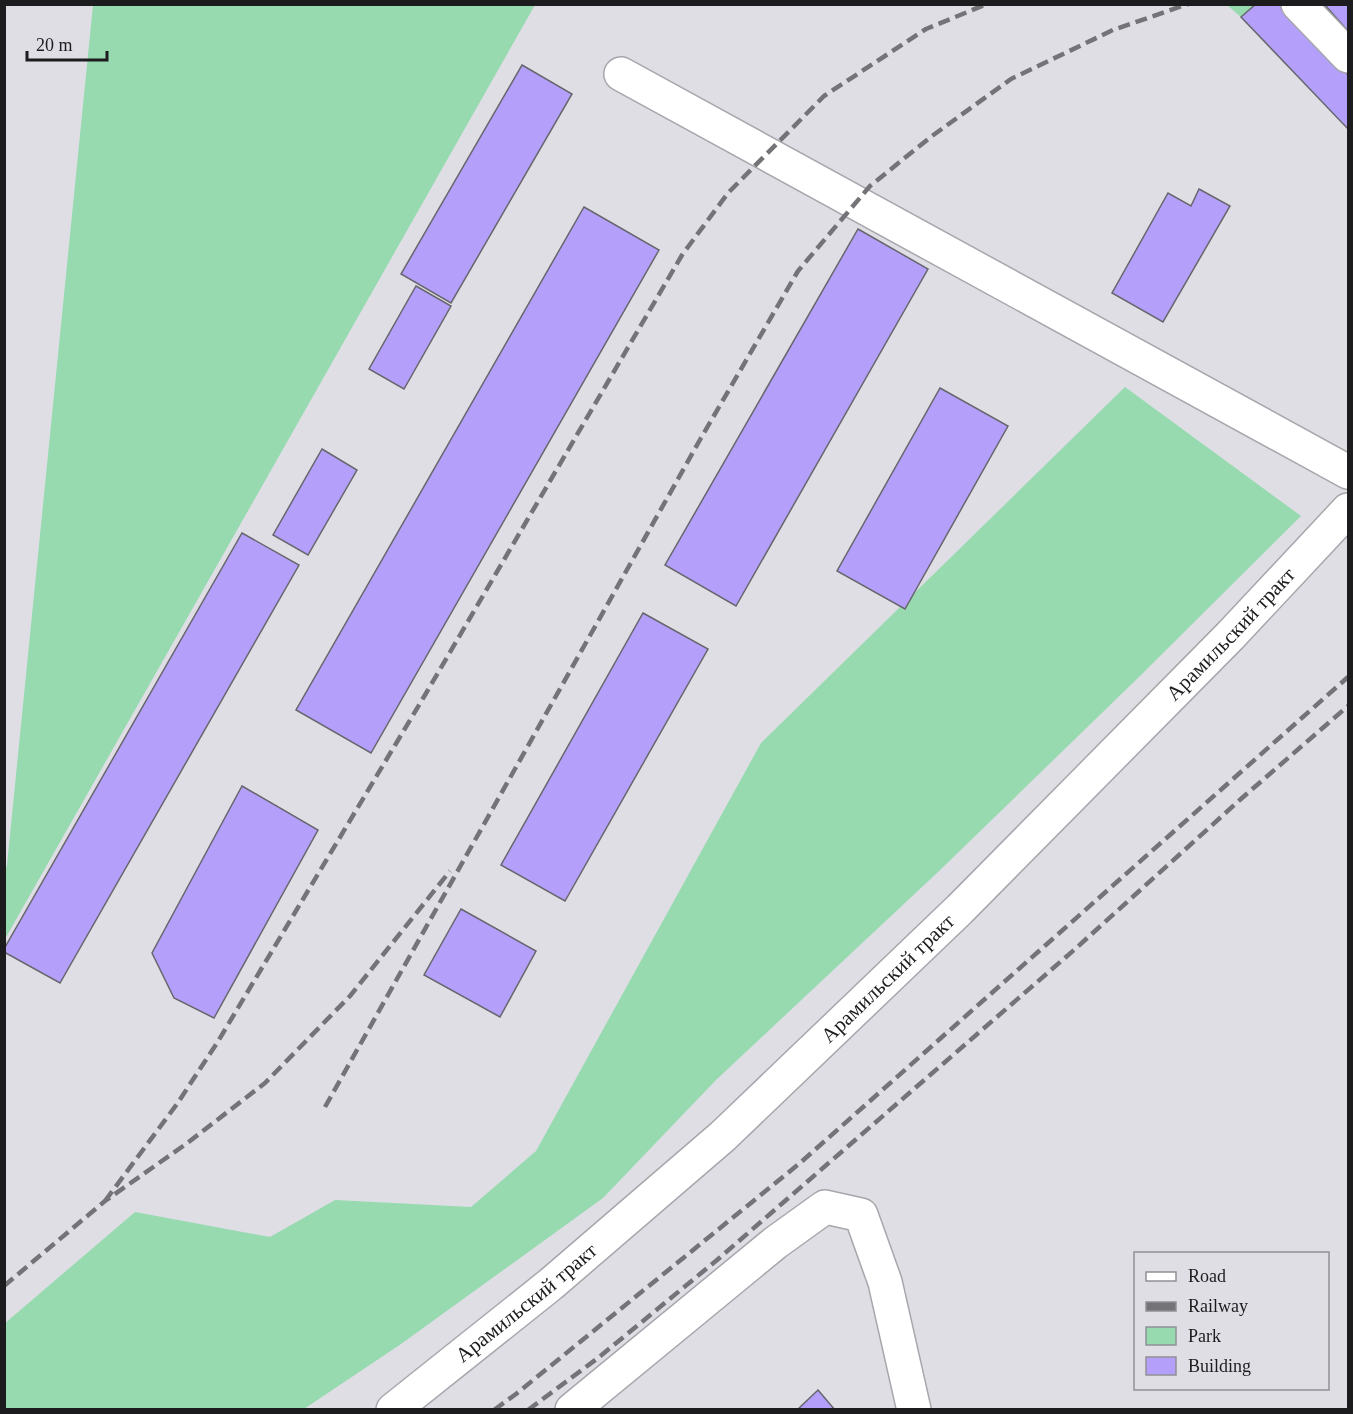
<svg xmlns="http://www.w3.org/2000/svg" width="1353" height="1414" font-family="Georgia,serif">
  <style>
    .green { fill: #97dab0 }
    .building { fill: #b4a0fb; stroke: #67666c; stroke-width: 1.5 }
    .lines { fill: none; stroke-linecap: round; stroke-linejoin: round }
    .minor-casing { stroke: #a7a6ac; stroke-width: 36 }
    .major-casing { stroke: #a7a6ac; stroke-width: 36 }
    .minor { stroke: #fff; stroke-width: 33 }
    .major { stroke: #fff; stroke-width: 33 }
    .rail { stroke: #747377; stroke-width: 4.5; stroke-dasharray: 12 6; stroke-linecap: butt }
    .labels { text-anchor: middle; stroke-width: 5; stroke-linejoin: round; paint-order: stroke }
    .street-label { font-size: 21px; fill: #1c1c1e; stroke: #dfdee5 }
  </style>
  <rect width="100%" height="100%" fill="#dfdee5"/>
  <!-- green -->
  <g class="green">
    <polygon points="93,5 535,5 5,939 5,871 7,865"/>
    <polygon points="1227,5 1256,5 1241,17"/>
    <polygon points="1125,387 1301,516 1140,676 938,872 716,1080 603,1198 401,1344 304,1409 5,1409 4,1324 135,1212 270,1237 335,1200 471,1207 536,1151 761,743"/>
  </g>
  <!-- building -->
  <g class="building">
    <polygon points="1256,4 1280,4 1348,75 1348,129 1241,17"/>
    <polygon points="1324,4 1348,4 1348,31"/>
    <polygon points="522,65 572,94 451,303 401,274"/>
    <polygon points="1199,189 1230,206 1163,322 1112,293 1168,193 1191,206"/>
    <polygon points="584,207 659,250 371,753 296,710"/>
    <polygon points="858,229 928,269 736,606 665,565"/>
    <polygon points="416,286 451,306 404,389 369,369"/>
    <polygon points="940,388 1008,426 905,609 837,571"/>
    <polygon points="322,449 357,470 308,555 273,535"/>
    <polygon points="242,533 299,565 60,983 4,952 4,949"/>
    <polygon points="643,613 708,649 565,901 501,865"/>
    <polygon points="242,786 318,830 214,1018 174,998 152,953"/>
    <polygon points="461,909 536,951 500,1017 424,975"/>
    <polygon points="818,1390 835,1410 797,1410"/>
  </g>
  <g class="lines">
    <defs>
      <g id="minor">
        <polyline points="1298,4 1348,56"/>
        <polyline points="621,74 1348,472"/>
        <polyline points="572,1410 775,1243 825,1207 861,1215 885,1282 914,1410"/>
      </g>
      <g id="major">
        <path id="s1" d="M 393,1410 L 551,1284 L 723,1136 L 960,909 L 1230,636 L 1348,510"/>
      </g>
    </defs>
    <!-- minor casing -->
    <use href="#minor" class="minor-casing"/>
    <!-- major casing -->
    <use href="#major" class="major-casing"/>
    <!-- minor -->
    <use href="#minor" class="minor"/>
    <!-- major -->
    <use href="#major" class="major"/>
    <!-- rail -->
    <g class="rail">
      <polyline points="325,1107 701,438 798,271 870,186 932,136 1011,79 1113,30 1188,4"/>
      <polyline points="105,1201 177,1104 217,1043 425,695 682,255 728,193 824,96 926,29 987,4"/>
      <polyline points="4,1286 105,1201 186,1144 265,1083 350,996 450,871"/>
      <polyline points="494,1410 516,1394 800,1163 1348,677"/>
      <polyline points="528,1410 598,1358 717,1260 1074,950 1242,798 1348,706"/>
    </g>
  </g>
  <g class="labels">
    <!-- street labels -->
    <g class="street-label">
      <text dy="7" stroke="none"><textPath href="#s1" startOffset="1143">Арамильский тракт</textPath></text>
      <text dy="7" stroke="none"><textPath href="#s1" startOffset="657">Арамильский тракт</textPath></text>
      <text dy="7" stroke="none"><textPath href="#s1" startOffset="171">Арамильский тракт</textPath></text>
    </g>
  </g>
  <!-- border -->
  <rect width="1353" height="1414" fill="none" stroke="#1c1c1e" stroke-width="12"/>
  <!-- legend -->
  <rect x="1134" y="1252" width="195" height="138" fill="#dfdee5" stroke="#919095" stroke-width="1.5"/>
  <rect x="1146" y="1272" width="30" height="9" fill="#ffffff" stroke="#919095" stroke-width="1.5"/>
  <text x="1188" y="1282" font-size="18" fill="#1c1c1e">Road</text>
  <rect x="1146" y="1302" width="30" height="9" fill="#747377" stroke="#919095" stroke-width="1.5"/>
  <text x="1188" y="1312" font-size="18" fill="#1c1c1e">Railway</text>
  <rect x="1146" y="1327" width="30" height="18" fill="#97dab0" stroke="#919095" stroke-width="1.5"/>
  <text x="1188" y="1342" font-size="18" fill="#1c1c1e">Park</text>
  <rect x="1146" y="1357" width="30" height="18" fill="#b4a0fb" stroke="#919095" stroke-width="1.5"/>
  <text x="1188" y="1372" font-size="18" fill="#1c1c1e">Building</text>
  <!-- scale -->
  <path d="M27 51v9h80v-9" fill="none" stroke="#1c1c1e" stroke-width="3"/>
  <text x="36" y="51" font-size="18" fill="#1c1c1e" stroke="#dfdee5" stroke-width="4.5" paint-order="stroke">20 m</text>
</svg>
